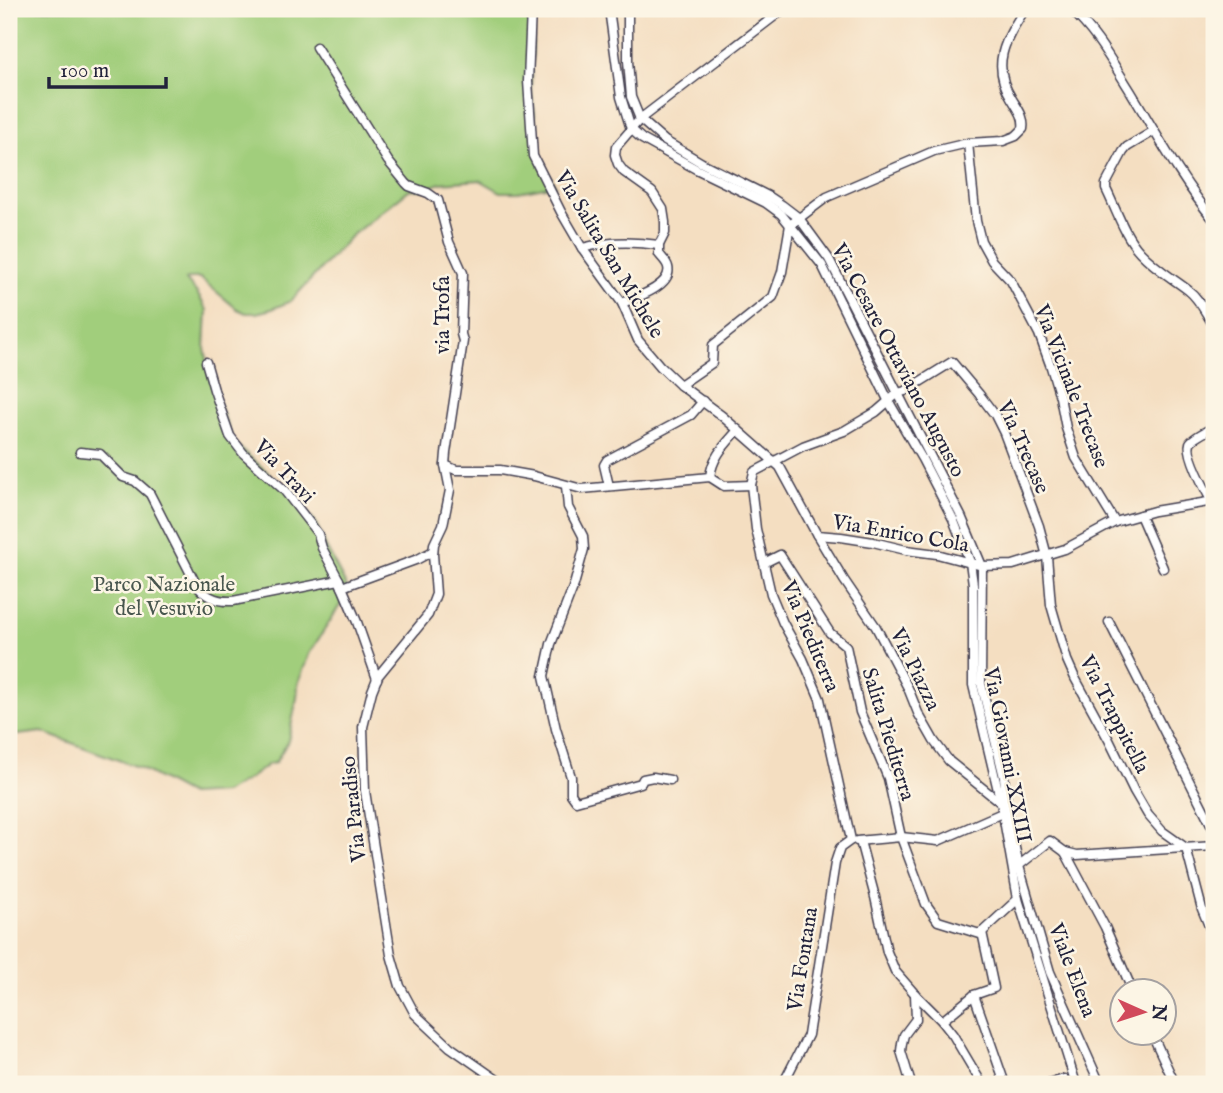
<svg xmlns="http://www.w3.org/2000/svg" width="1223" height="1093" font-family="'IM FELL English',serif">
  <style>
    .green { fill: #a1ce7c; stroke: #62785c; stroke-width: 2 }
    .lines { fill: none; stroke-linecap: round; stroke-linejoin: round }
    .street-casing { stroke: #423e4f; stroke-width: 11 }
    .street { stroke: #fff; stroke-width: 8 }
    .labels { text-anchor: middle; stroke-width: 5; stroke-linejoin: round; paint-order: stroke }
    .street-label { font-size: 21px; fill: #22223b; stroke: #fcf5e5 }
    .park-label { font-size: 21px; fill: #48564e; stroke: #fcf5e5 }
  </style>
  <rect width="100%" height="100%" fill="#fcf5e5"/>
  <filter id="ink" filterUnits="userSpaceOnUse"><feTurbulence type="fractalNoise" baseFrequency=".0143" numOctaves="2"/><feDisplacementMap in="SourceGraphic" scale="14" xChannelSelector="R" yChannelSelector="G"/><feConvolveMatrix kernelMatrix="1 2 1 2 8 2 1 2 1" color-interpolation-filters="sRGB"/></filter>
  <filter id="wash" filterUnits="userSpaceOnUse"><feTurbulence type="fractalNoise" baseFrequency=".00686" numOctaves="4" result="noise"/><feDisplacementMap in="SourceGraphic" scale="28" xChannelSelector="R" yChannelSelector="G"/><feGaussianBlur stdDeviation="1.57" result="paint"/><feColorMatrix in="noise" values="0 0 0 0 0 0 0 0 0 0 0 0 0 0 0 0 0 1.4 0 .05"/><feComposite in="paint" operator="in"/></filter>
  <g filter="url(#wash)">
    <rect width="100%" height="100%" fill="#f4dec1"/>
    <!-- green -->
    <polygon class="green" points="9,9 539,9 534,16 531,89 535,114 536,151 555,185 518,192 501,192 480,180 440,183 426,190 410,189 351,236 291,301 272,309 256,313 246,313 237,309 200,278 191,278 186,280 197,293 207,310 205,349 213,387 234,443 278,481 315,521 326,547 349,591 309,654 298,684 297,698 288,741 275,763 269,764 250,778 224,793 190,795 140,768 42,732 9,736"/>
  </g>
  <g filter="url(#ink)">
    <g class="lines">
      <defs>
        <g id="street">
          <polyline points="531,9 528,81 533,156 561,212 582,248 622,303 638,340 660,366 680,385 722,416 780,467 817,535 841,537 873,542 906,550 937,554 982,566 1013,565 1065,549 1115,522 1154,511 1214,501"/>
          <polyline points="609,9 621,97 631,129 642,139 696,169 766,203 781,214 790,225 822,265 889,402 922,459 953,519 970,562 973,584 973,685 1001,803 1018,899 1076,1084"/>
          <polyline points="628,9 628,61 631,97 640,119 665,141 702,163 770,197 782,205 799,218 829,259 961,516 982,566 981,683 1004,777 1008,816 1019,866 1050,972 1100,1084"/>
          <path d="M 1070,9 C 1096,32 1112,62 1131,92 C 1157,135 1182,181 1214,220"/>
          <polyline points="316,47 388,161 406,183 409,186 428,193 438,200 449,242 463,273 461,334 463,341 446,453 445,465 450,490 443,525 434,544 433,554 436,594 428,615 378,676 372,691 363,727 365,791 391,955 400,986 415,1014 450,1047 503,1084"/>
          <path d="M 1154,131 L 1127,147 L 1123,152 L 1106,184 L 1106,189 C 1116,209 1124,235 1140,252 C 1156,269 1171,277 1188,290 C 1200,299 1206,314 1214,326"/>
          <polyline points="968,143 976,221 981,241 992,261 1011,281 1039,334 1051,367 1060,397 1066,428 1076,458 1115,522"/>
          <path d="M 582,248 C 608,241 633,241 659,245"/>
          <path d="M 622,303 C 635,298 673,286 668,267 C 667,262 662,258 659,254 L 659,245 L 665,233 L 665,222 L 663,209 L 652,192 L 624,172 L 618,164 L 615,155 L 616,147 L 640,119 L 784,9"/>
          <polyline points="206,362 214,390 230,436 243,453 284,490 318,534 322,548 339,580 357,622 377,679"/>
          <path d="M 680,385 L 712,363 L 713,345 L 773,297 L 782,272 L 790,225 L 827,197 L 934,151 L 968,143 L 1003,141 L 1016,136 L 1023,129 C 1025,117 1018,109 1012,99 C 990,65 1005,40 1025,9"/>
          <path d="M 80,452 L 100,454 L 123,477 L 135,481 L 150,494 L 196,584 C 205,597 217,602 233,601 L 339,580"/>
          <polyline points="445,465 456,470 500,470 534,476 582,489 710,477 724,486 751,485"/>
          <path d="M 710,477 C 712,457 725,445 738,430"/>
          <polyline points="566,486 568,507 583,536 584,549 574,585 551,644 544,676 556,729 571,777 571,794 576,801 641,783 643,779 653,777 670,780"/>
          <polyline points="609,486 604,465 607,460 691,415 703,401"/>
          <path d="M 1212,502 C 1206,491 1186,454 1190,443 C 1192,438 1209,430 1214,427"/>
          <polyline points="1140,515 1163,568"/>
          <polyline points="817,535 844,580 876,627 908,688 918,713 934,741 949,761 1001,803"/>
          <polyline points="764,563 780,555 830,633 846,646 860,712 888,778 901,837 926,904 938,921 980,934 1018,899"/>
          <polyline points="342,587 418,559 433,551"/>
          <polyline points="1109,622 1214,830"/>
          <polyline points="851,840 820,699 803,659 783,623 771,594 756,529 751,485 754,472 803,446 844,431 876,412 898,393 905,391 952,362 979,394 995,415 1004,433 1039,526 1047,556 1051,605 1067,660 1075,678 1109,740 1134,791 1148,815 1162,831 1186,848 1202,909 1214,938"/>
          <polyline points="857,841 901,837 938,841 1002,813"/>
          <polyline points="860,841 875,897 887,952 895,971 915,994 942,1021 953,1035 982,1084"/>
          <polyline points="1065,852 1105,927 1133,992"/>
          <polyline points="1017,867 1050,841 1065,852 1077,855 1214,846"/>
          <polyline points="974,995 994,988 982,932"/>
          <polyline points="942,1021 974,995 1005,1084"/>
          <polyline points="1152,1034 1175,1084"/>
          <polyline points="783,1084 808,1035 835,863 840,848 851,840"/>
          <polyline points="911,1084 901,1051 902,1043 904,1035 916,1019 915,994"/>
          <polyline points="1049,1084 1064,1079"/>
        </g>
      </defs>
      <!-- street casing -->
      <use href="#street" class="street-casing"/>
      <!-- street -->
      <use href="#street" class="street"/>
    </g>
  </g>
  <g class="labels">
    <!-- street labels -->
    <g class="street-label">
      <text transform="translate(610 254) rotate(59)" y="7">Via Salita San Michele</text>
      <text transform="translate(442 315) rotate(-90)" y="7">via Trofa</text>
      <text transform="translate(899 360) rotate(62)" y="7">Via Cesare Ottaviano Augusto</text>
      <text transform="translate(1072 386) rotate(69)" y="7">Via Vicinale Trecase</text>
      <text transform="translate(1024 447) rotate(66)" y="7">Via Trecase</text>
      <text transform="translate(285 471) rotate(47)" y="7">Via Travi</text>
      <text transform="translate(901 533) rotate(10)" y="7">Via Enrico Cola</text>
      <text transform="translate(811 636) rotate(67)" y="7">Via Piediterra</text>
      <text transform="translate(916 669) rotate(64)" y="7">Via Piazza</text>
      <text transform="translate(1115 714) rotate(63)" y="7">Via Trappitella</text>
      <text transform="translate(889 734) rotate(73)" y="7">Salita Piediterra</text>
      <text transform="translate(1008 755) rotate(79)" y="7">Via Giovanni XXIII</text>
      <text transform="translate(353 809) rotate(-96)" y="7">Via Paradiso</text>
      <text transform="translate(802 959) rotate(-81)" y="7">Via Fontana</text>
      <text transform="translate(1073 970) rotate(69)" y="7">Viale Elena</text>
    </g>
    <!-- park labels -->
    <g class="park-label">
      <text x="164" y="591">Parco Nazionale<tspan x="164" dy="24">del Vesuvio</tspan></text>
    </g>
  </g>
  <!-- margin -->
  <rect width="1223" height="1093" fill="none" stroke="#fcf5e5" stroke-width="35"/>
  <!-- north arrow -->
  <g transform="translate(1143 1012) rotate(93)"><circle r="33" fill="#fcf5e5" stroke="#a5a1a1" stroke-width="2"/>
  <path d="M0-5L12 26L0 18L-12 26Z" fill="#d1495b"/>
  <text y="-10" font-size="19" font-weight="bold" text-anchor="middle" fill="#22223b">N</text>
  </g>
  <!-- scale -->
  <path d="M49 77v10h117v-10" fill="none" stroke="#22223b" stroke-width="3.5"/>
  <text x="60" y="77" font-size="21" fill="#22223b" stroke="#fcf5e5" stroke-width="5" paint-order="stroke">100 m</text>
</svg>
